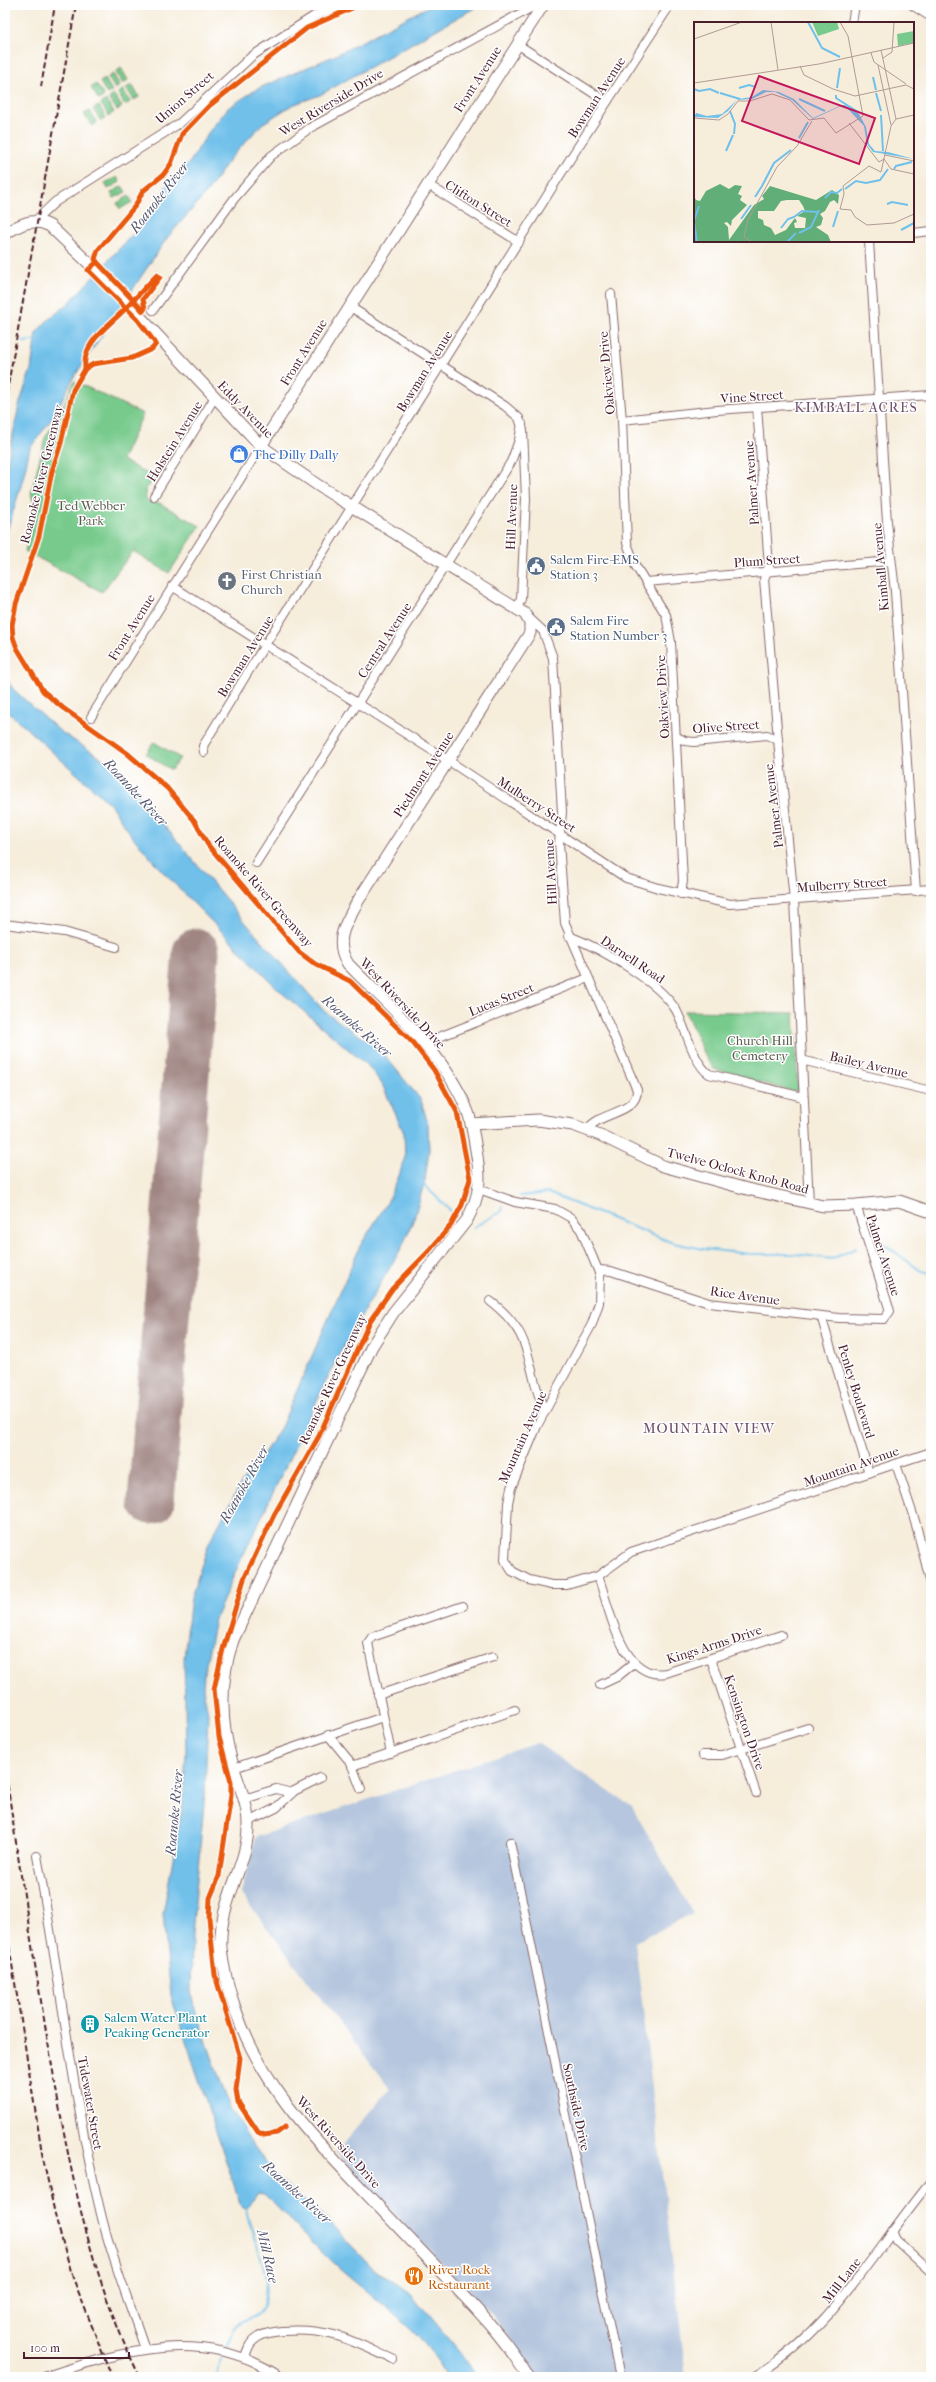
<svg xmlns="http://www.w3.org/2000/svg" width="936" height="2382" font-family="'IM FELL French Canon',serif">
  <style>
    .industrial { fill: #b5c6de }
    .green { fill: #77ca8c; stroke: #60745c }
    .water { fill: #6fc0ea; stroke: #5c708a }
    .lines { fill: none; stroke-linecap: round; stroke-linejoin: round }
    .stream { stroke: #6fc0ea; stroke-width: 2 }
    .runway { stroke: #a08683; stroke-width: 47 }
    .street-casing { stroke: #866769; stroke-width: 10 }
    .secondary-casing { stroke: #866769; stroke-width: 13 }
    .street { stroke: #fff; stroke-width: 8 }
    .secondary { stroke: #fff; stroke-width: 11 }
    .rail { stroke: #4a1f2b; stroke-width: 2; stroke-dasharray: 6 3; stroke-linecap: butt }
    .cycleway-casing { stroke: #fff; stroke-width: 8 }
    .cycleway { stroke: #e8590c; stroke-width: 5 }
    .labels { text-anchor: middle; stroke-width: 3; stroke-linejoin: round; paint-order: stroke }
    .street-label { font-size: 13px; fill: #4a1f2b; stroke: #fff }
    .shop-label { font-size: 13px; fill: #366cbe; stroke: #fff; text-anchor: start }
    .park-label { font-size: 13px; fill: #5a5b4d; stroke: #fff }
    .service-label { font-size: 13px; fill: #4e5e75; stroke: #fff; text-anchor: start }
    .worship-label { font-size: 13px; fill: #5b616d; stroke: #fff; text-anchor: start }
    .culture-label { font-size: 13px; fill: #0d838f; stroke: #fff; text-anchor: start }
    .food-label { font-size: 13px; fill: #c56008; stroke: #fff; text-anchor: start }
    .water-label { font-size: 14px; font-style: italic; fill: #57576e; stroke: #fff }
    .neighbourhood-label { font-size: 14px; letter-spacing: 1px; fill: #72536e; stroke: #fff }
    .inset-river { fill: none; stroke: #6fc0ea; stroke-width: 2 }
    .inset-road { fill: none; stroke: #b19b95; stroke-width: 1 }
    .view { fill: #c2185b; fill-opacity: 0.15; stroke: #c2185b; stroke-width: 2 }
    .inset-edge { fill: none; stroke: #4a1f2b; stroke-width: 2 }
  </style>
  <rect width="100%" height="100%" fill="#fff"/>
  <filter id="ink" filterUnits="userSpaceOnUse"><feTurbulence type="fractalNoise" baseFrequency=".025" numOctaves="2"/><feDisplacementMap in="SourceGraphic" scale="8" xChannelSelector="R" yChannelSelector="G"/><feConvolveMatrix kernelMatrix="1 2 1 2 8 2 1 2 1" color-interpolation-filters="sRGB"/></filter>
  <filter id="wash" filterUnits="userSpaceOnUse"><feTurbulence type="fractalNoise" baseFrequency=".012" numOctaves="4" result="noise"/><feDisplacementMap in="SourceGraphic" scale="16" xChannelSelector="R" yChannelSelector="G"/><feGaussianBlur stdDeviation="0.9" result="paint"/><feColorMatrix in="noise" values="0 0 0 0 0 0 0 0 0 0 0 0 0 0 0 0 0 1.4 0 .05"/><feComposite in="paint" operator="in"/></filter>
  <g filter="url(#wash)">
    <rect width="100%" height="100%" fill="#f6eddb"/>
    <!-- industrial -->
    <polygon class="industrial" points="537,1743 632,1807 693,1913 635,1942 686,2377 535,2377 528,2364 493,2317 336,2152 390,2089 241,1894 256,1837"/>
    <!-- green -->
    <g class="green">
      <polygon points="121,68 128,80 123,84 116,72"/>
      <polygon points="113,74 120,86 115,89 108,77"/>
      <polygon points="105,79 112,91 107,94 100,82"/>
      <polygon points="96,84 104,96 99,100 91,88"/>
      <polygon points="132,85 139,97 134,100 126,88"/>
      <polygon points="123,90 130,102 125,105 118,93"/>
      <polygon points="114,95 122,107 117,110 109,98"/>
      <polygon points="106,100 114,112 109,116 101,104"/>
      <polygon points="99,106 106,118 101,121 93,109"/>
      <polygon points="90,111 97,123 92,126 84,114"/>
      <polygon points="117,177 120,182 108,189 105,183"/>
      <polygon points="122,186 126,192 114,198 111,193"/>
      <polygon points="129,196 132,202 120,209 117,203"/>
      <polygon points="74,381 143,414 122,460 155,478 145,489 146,499 150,503 159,503 200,526 169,573 133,551 102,592 25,551 36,510 31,494 45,438 63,406"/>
      <polygon points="154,742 180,758 171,770 146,754"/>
      <polygon points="685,1011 794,1013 798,1089 794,1092 714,1069 707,1060"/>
    </g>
    <!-- water -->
    <g class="water">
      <polygon points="431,5 480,5 320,95 292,105 262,124 230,159 208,191 167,238 72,380 54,416 30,448 22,483 5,537 5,474 19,405 31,369 36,333 48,320 68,304 144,222 168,183 190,162 208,133 228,108 257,89 336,55"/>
      <path d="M 5,678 L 14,690 L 61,732 L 115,767 L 246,923 L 325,1012 L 372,1044 L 386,1057 L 421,1100 L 428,1124 L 429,1150 L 425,1180 L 414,1219 L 402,1247 L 338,1356 L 234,1575 L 215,1619 L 204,1674 L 203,1689 L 208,1713 L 205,1793 L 192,1934 L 191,1990 L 193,2003 L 230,2108 L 253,2145 L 279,2179 L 327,2220 L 373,2268 L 413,2296 L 460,2352 L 477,2377 L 446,2377 C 429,2335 369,2296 335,2265 C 311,2242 288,2218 264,2194 L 258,2193 L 246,2209 L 241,2206 L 171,1996 L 163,1914 L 183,1803 L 186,1751 L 184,1658 L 191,1597 L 209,1543 L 243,1480 L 255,1467 L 281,1427 L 360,1246 L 387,1203 L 399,1176 L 405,1157 L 404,1133 L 382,1084 L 370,1068 L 281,992 L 161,870 L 132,836 L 110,804 L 5,709 Z"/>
    </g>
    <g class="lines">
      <!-- stream -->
      <g class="stream">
        <polyline points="23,342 38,340"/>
        <polyline points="5,356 8,350"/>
        <polyline points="423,1184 452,1212"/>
        <polyline points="520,1196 548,1193 673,1243 704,1249 750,1254 795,1254 832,1259 856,1248"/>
        <polyline points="474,1227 502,1211 503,1206"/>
        <polyline points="877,1239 921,1271 931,1273"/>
        <path d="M 225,2348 C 229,2341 232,2330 238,2324 C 244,2317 256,2320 261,2311 C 279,2280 249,2238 246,2207"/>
        <polyline points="217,2377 221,2360"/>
      </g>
      <!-- runway -->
      <polyline class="runway" points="151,1501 196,952"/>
    </g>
  </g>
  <g filter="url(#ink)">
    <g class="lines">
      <defs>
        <g id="street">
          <polyline points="912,5 931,17"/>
          <polyline points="852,23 855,5"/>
          <polyline points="517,44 607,102"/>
          <polyline points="427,184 519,242"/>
          <polyline points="35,221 55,202 180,123 252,56 314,16 340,5"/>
          <polyline points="913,233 931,231"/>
          <polyline points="869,241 887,522 895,591 916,891"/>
          <polyline points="611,294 622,420 627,543 635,565 666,615 671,642 683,881 681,894"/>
          <polyline points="349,306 505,406 519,418 523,430 526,499 521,599 517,609"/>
          <polyline points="153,310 234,199 271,156 310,128 536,5"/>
          <polyline points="757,407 769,566 764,579 778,740 794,900 809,1203"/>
          <polyline points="622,420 717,410 931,395"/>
          <polyline points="154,496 215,397"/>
          <polyline points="646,582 891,561"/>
          <polyline points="172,586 449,761 626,878 658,888 730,904 931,889"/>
          <path d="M 529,618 L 543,631 L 553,658 L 562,812 L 559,843 L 565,923 L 637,1090 C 637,1114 599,1112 588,1129"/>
          <polyline points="91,717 261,446"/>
          <polyline points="677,737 685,741 694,742 767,735 778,740"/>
          <polyline points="204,752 203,746 248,672 572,156 670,5"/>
          <polyline points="256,863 511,462 519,440 522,424"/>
          <polyline points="5,924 64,932 116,947"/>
          <path d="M 569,936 C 600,948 658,981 676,1010 C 686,1028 693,1063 709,1074 L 803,1097"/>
          <polyline points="424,1043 588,978"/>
          <polyline points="801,1060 931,1091"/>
          <polyline points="479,1189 515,1202 555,1209 571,1218 581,1230 600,1275 599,1303 592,1324 537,1426 511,1488 508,1503 505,1560 512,1571 529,1580 551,1585 567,1585 598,1576 631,1552 931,1452"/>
          <polyline points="599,1270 611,1271 709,1303 839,1318 884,1319 890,1311 856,1205"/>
          <path d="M 490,1301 C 537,1336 524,1365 545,1412"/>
          <polyline points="821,1316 869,1473"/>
          <polyline points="896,1464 915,1521 931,1584"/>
          <path d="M 598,1576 C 610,1608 621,1681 666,1673 L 781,1635"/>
          <polyline points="711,1659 756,1793"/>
          <polyline points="600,1685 617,1677 633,1664"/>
          <polyline points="378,1695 493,1657"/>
          <polyline points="328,1735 351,1763 361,1789"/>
          <polyline points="391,1753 368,1643 372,1637 463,1606"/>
          <polyline points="703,1755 722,1755 808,1728"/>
          <polyline points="352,1766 515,1710"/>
          <polyline points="234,1768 383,1717"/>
          <polyline points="244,1799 276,1789 292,1793"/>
          <polyline points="248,1822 276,1808 294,1791 320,1778"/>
          <polyline points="510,1842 620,2377"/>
          <path d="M 37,1856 C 60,1975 72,2096 101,2214 C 112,2260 130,2304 145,2349"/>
          <polyline points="892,2231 896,2240 931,2272"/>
          <path d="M 244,2358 C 247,2353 248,2346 252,2342 C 260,2333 273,2332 284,2331 C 331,2328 350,2340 392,2359"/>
          <path d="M 44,2377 C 124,2350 205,2326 281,2377"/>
          <path d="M 753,2377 C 832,2332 875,2248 931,2181"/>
        </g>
        <g id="secondary">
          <path d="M 5,234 C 20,224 33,217 50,226 L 97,271 L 261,446 L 319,486 L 525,614 L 530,623 L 530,633 L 358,901 C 346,922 333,941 348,964 C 391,1008 445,1053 468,1112 C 472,1124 474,1137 476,1150 C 481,1179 481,1194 467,1220 L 393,1313 L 372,1346 L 233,1640 C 219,1682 220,1724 233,1766 C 239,1785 248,1804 248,1824 C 249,1865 218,1901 221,1948 C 223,1970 229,1991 236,2011 C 260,2082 310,2135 361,2188 C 389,2217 416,2246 444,2275 C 475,2307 506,2339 528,2377"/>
          <polyline points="261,446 543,5"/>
          <polyline points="471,1124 538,1120 573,1125 600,1135 663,1166 747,1189 823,1206 856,1205 899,1201 931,1212"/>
        </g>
      </defs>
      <!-- street casing -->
      <use href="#street" class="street-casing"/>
      <!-- secondary casing -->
      <use href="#secondary" class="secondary-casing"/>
      <!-- street -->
      <use href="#street" class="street"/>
      <!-- secondary -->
      <use href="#secondary" class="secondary"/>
      <!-- rail -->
      <g class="rail">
        <polyline points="41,87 55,5"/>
        <polyline points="5,402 76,5"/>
        <path d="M 5,1767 C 19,1865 34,1962 51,2060 C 70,2171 89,2274 140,2377"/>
        <polyline points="5,1920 42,2153 56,2219 73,2278 112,2377"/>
      </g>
      <defs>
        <g id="cycleway">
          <path d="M 85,369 C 81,343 109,326 125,309 C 136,298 146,286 157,275 L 160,277 L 143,299 L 145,308 L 143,311 L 133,300 L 97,262"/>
          <polyline points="285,2127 277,2133 264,2135 258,2132 238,2102 236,2090 240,2058 215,1975 209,1918 210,1898 219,1876 231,1795 231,1782 219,1737 214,1689 223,1649 244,1579 274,1515 319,1436 370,1321 392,1289 428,1252 451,1225 462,1205 470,1179 457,1112 434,1070 413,1043 350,981 315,964 299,952 208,845 194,820 167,788 127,753 63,708 43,691 17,648 13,637 12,625 16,604 39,536 52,471 61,443 73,390 85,369 93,364 132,358 152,349 156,344 138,320 88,270 97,262 95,259 98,250 135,206 143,191 163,175 171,164 182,134 209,106 307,28 359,5"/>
        </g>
      </defs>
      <!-- cycleway casing -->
      <use href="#cycleway" class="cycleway-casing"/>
      <!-- cycleway -->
      <use href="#cycleway" class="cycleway"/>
    </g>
  </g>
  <!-- icons -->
  <defs>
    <symbol id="shop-disc" viewBox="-11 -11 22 22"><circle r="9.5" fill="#3f7fe0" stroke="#fff"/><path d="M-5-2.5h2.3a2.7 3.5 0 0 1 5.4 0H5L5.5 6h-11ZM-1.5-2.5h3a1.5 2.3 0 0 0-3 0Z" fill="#fff"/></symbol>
    <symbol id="civic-disc" viewBox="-11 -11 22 22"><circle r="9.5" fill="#5c6f8a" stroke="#fff"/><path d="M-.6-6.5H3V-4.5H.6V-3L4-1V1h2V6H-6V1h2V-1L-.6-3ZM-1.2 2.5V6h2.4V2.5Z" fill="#fff"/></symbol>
    <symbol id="church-disc" viewBox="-11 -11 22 22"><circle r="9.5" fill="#6b7280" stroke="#fff"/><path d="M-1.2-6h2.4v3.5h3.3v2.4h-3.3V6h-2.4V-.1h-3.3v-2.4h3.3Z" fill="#fff"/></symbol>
    <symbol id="building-disc" viewBox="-11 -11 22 22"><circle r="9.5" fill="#0f9aa8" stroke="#fff"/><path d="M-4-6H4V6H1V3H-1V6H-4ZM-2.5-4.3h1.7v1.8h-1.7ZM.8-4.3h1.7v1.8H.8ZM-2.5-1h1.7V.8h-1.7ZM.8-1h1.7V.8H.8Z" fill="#fff"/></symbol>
    <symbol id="restaurant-disc" viewBox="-11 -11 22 22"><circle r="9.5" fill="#e8710a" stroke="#fff"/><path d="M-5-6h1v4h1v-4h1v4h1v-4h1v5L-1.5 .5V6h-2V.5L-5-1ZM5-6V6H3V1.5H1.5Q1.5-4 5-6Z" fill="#fff"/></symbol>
  </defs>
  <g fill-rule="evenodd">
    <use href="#shop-disc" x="228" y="443" width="22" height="22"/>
    <use href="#civic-disc" x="525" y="555" width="22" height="22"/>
    <use href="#church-disc" x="216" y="570" width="22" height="22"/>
    <use href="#civic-disc" x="545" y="616" width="22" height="22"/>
    <use href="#building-disc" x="79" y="2013" width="22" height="22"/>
    <use href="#restaurant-disc" x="403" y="2265" width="22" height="22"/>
  </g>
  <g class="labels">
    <!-- street labels -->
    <g class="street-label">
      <text transform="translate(477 79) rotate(-57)" y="5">Front Avenue</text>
      <text transform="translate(184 97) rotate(-41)" y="5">Union Street</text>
      <text transform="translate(596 97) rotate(-57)" y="5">Bowman Avenue</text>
      <text transform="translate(331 102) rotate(-31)" y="5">West Riverside Drive</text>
      <text transform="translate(479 203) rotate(32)" y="5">Clifton Street</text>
      <text transform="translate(303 352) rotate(-58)" y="5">Front Avenue</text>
      <text transform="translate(424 371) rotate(-58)" y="5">Bowman Avenue</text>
      <text transform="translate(606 373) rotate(-95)" y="5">Oakview Drive</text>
      <text transform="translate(752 396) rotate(-4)" y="5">Vine Street</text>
      <text transform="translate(246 409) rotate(46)" y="5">Eddy Avenue</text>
      <text transform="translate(174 441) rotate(-58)" y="5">Holstein Avenue</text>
      <text transform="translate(41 474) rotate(-76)" y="5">Roanoke River Greenway</text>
      <text transform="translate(751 483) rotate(-94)" y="5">Palmer Avenue</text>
      <text transform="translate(511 517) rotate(-88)" y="5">Hill Avenue</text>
      <text transform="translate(767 560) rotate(-4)" y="5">Plum Street</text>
      <text transform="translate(880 567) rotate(-95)" y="5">Kimball Avenue</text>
      <text transform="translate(131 627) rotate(-58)" y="5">Front Avenue</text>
      <text transform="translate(384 640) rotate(-57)" y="5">Central Avenue</text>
      <text transform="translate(245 656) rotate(-58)" y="5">Bowman Avenue</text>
      <text transform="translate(662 697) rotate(-93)" y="5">Oakview Drive</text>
      <text transform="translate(726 726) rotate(-4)" y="5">Olive Street</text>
      <text transform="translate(423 774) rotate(-57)" y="5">Piedmont Avenue</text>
      <text transform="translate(537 804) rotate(33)" y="5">Mulberry Street</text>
      <text transform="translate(773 806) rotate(-97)" y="5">Palmer Avenue</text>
      <text transform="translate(550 872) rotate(-93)" y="5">Hill Avenue</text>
      <text transform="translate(842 884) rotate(-4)" y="5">Mulberry Street</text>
      <text transform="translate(264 891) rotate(49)" y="5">Roanoke River Greenway</text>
      <text transform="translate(633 959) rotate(34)" y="5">Darnell Road</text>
      <text transform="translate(501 999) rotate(-22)" y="5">Lucas Street</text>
      <text transform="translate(403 1003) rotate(47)" y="5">West Riverside Drive</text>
      <text transform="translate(869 1064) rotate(13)" y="5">Bailey Avenue</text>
      <text transform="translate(738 1170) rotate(15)" y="5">Twelve Oclock Knob Road</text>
      <text transform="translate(884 1255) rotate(72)" y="5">Palmer Avenue</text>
      <text transform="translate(745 1295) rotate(8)" y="5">Rice Avenue</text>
      <text transform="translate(332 1379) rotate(-65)" y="5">Roanoke River Greenway</text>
      <text transform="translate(857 1391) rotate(73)" y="5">Penley Boulevard</text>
      <text transform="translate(522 1437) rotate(-66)" y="5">Mountain Avenue</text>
      <text transform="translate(851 1466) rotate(-19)" y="5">Mountain Avenue</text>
      <text transform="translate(714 1644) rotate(-18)" y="5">Kings Arms Drive</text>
      <text transform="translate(745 1722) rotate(71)" y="5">Kensington Drive</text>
      <text transform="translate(91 2103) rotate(80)" y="5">Tidewater Street</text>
      <text transform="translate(577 2107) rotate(78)" y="5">Southside Drive</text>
      <text transform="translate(339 2142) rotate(48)" y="5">West Riverside Drive</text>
      <text transform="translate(841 2280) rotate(-52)" y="5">Mill Lane</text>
    </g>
    <!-- shop labels -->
    <g class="shop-label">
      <text x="253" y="459">The Dilly Dally</text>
    </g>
    <!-- park labels -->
    <g class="park-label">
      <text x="91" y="510">Ted Webber<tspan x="91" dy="15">Park</tspan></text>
      <text x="760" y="1045">Church Hill<tspan x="760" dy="15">Cemetery</tspan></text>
    </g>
    <!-- service labels -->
    <g class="service-label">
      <text x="550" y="564">Salem Fire-EMS<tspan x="550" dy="15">Station 3</tspan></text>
      <text x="570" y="625">Salem Fire<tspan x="570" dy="15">Station Number 3</tspan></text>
    </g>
    <!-- worship labels -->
    <g class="worship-label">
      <text x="241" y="579">First Christian<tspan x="241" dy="15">Church</tspan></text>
    </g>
    <!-- culture labels -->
    <g class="culture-label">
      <text x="104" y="2022">Salem Water Plant<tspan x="104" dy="15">Peaking Generator</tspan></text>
    </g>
    <!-- food labels -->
    <g class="food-label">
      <text x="428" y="2274">River Rock<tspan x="428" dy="15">Restaurant</tspan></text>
    </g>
    <!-- water labels -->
    <g class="water-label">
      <text transform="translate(159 197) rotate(-52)" y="5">Roanoke River</text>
      <text transform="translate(136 792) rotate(47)" y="5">Roanoke River</text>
      <text transform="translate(357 1026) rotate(41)" y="5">Roanoke River</text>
      <text transform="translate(244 1484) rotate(-61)" y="5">Roanoke River</text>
      <text transform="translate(174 1813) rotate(-85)" y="5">Roanoke River</text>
      <text transform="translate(297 2192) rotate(42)" y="5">Roanoke River</text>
      <text transform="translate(268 2256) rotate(77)" y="5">Mill Race</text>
    </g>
    <!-- neighbourhood labels -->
    <g class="neighbourhood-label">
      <text x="856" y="412">KIMBALL ACRES</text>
      <text x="709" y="1433">MOUNTAIN VIEW</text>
    </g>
  </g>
  <!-- overview -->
  <g transform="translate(694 22)">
    <rect width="220" height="220" fill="#f6eddb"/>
    <path d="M 118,0 L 143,0 L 145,7 L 124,14 ZM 220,9 L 220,21 L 204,24 L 203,12 Z" fill="#77ca8c"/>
    <path d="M 26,162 L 35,167 L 41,163 L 48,164 L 44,172 L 48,174 L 46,178 L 53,183 L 38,198 L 37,204 L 33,200 L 30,201 L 34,205 L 35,218 L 60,183 L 70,177 L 68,174 L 76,164 L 122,178 L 138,168 L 145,173 L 144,182 L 140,178 L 136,180 L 131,189 L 126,192 L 129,196 L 127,203 L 122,205 L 134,213 L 137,220 L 0,220 L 0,174 L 2,178 L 6,179 L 12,169 ZM 93,178 L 105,178 L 109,184 L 111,189 L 103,194 L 112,196 L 111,206 L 101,206 L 100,201 L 103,200 L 101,196 L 92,208 L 81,213 L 77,206 L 70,203 L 69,198 L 64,196 L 64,189 L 80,189 L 87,179 Z" fill="#61ae78" fill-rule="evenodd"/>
    <path d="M 69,68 L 85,70 L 100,77 L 119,96 L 148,83 L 151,83 L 165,92 L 172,105 L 175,122 L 181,129 L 194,130 L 220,137 L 179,130 L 173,122 L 170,104 L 153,86 L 147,84 L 119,97 L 98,78 L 81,70 L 72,70 L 58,77 L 43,78 L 34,89 L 24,96 L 0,95 L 2,91 L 13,94 L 28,92 L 44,77 L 58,75 Z" fill="#6fc0ea"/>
    <path class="inset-river" d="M 114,0 L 128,26 L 146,35M 179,55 L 182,68M 45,66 L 55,63 L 62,65M 143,66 L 146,46M 0,67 L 5,69 L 16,67 L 25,71M 26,71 L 46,77M 182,71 L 187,89M 142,73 L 142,76 L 164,90M 105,77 L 131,89M 36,89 L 41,102 L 40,112M 187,93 L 189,129M 105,116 L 114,100M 32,129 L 39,113M 200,147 L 202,144 L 218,140M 68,164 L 80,141 L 97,128M 151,167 L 162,159 L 172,161 L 186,158 L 194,147M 61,175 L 68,164M 131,176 L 137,170 L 143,171 L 148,167M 193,182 L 198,180 L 214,183M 100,195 L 108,189 L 123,190M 47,197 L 57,183M 0,199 L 5,184M 0,200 L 3,220M 139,205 L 144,189M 87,206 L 94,197 L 100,195M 207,208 L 220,201M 105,211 L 117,205 L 125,188M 93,220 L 102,211"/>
    <path class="inset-road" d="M 77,0 L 84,48M 0,17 L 48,0M 187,28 L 202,97M 177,31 L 180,40 L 212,62M 189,36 L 198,30 L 200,0M 184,43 L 197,103M 106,44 L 110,53 L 139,67 L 161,74 L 212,63 L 220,67M 0,61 L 125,42 L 220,21M 0,96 L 25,98 L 34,92 L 44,79 L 56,79 L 78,72 L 96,78 L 115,98 L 130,96 L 142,111 L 169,94 L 154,14 L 146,0M 202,97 L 220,93M 155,101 L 185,140 L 190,137M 191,133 L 220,139M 190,137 L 197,147 L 220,152M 189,141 L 187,150 L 175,144 L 149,164 L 150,172 L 146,187 L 157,188 L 161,195 L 173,203 L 200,201 L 220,192M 189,141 L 197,104 L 202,97M 58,220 L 50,215 L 54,198 L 83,145 L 103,124 L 118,99"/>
    <path class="view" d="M 65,54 L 181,96 L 165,142 L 48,99 Z"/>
    <rect width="220" height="220" class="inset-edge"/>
  </g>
  <!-- margin -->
  <rect width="936" height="2382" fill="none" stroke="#fff" stroke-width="20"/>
  <!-- scale -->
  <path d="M24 2352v6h105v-6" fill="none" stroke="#4a1f2b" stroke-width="2"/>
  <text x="30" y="2352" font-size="12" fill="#4a1f2b" stroke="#ffffff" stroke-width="3" paint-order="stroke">100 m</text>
</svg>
